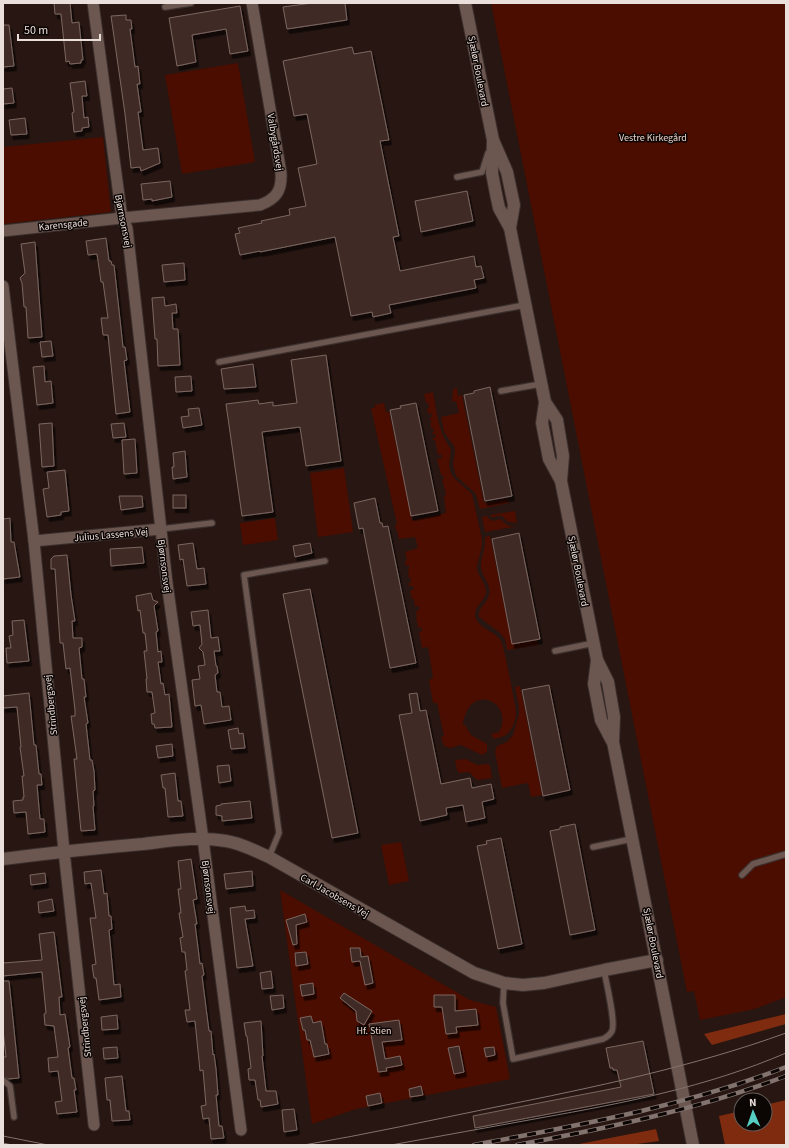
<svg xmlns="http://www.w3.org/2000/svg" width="789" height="1148" font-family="'Source Sans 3',sans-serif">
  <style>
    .green { fill: #4b0d00 }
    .forest { fill: #7f2b0f }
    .building { fill: #3f2c27; stroke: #7c6660; filter: url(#shadow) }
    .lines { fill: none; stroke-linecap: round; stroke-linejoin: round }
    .lane-casing { stroke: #3b2f2d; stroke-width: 8 }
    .street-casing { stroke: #3b2f2d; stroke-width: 13 }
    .secondary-casing { stroke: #3b2f2d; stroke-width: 14 }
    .lane { stroke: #6b5650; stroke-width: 5.5 }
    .street { stroke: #6b5650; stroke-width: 11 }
    .secondary { stroke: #6b5650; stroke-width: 12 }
    .tram { stroke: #82736e; stroke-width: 1 }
    .rail-casing { stroke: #82736e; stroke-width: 4.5 }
    .rail { stroke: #0b0503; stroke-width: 3; stroke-dasharray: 9; stroke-linecap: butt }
    .labels { text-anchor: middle; stroke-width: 3; stroke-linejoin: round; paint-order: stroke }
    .street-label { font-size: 10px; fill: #ebdfdb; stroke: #0b0503 }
    .park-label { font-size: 10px; fill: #eed4cc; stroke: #0b0503 }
  </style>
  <defs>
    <filter id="shadow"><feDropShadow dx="2.5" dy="4.5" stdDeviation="0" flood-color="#0009"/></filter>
  </defs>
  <rect width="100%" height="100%" fill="#271611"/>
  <!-- green -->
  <g class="green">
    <polygon points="491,3 786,3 786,997 755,1009 700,1020 694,991 687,992"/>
    <polygon points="238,63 255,162 182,174 165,75"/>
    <polygon points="103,137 111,212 3,224 3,147"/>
    <polygon points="457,388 458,396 462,395 484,503 508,499 509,503 480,509 476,494 456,476 453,464 455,452 454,446 444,432 441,417 459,413 456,401 452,402 453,389"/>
    <path d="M 433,392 C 437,414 438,431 451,449 L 449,465 L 450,471 L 454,478 L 472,494 L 482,539 C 483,549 478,557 477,567 C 477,576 487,583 486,593 C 484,602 472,608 476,618 C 480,630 497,631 502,643 C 506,658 509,674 512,689 C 513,696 515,704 516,711 C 517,724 508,740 493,738 L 491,734 L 499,732 C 514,705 477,685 466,713 C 464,718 463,720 463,725 L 465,725 L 471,735 L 487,744 L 487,752 L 482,755 L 461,745 L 450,748 L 444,746 L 441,737 L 444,736 L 437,703 L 433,703 L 429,680 L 433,678 L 428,647 L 422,648 L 419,632 L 422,631 L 421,627 L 418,628 L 416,617 L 417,617 L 416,611 L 419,610 L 419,606 L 415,607 L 414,599 L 412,599 L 410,591 L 414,589 L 413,586 L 409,586 L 408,583 L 411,583 L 410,577 L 408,577 L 408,575 L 409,574 L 408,570 L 409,569 L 409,565 L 406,566 L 405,561 L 407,560 L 405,552 L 418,548 L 415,537 L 399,539 L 397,530 L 396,530 L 395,525 L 397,524 L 371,408 L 375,408 L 374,405 L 384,403 L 386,412 L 389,412 L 412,520 L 446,513 L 444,496 L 446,495 L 442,479 L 444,479 L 443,475 L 441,476 L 441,474 L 437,459 L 442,458 L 441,454 L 438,455 L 435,440 L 433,440 L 433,438 L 436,437 L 435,434 L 432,434 L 432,433 L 434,432 L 433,428 L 431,428 L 431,420 L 429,418 L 432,417 L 431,413 L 428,414 L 427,409 L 429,408 L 428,402 L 426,403 L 424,394 Z"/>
    <polygon points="344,468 353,532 318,537 310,473"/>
    <polygon points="515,511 517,523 508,522 502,516 496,516 493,518 490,515"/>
    <path d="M 488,516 L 488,518 L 493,521 L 500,519 C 508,525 507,527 518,526 L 485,532 L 482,517 Z"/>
    <polygon points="275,518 278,540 243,545 240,523"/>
    <path d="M 490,536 L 512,644 L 537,640 L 538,645 L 507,650 L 505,639 L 500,633 L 479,617 C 477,609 487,603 489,595 C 492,585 482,577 481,568 C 480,558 486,549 485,537 Z"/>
    <polygon points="520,686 542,795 531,797 528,783 502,788 495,752 497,746 507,742 513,735 519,714 519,707 515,687"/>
    <polygon points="466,759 477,765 488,764 490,766 492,778 477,780 469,772 459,773 457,770 455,760"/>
    <polygon points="401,842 409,881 389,885 381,845"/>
    <polygon points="280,890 470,1000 496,1007 510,1079 356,1109 312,1124"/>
  </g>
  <!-- forest -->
  <g class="forest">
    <polygon points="786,1014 786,1024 712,1045 704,1034"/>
    <polygon points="786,1100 786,1143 782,1145 725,1145 719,1116 741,1111 741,1124 765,1124 765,1105"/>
    <polygon points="656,1129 659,1141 630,1145 574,1145"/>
  </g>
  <!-- building -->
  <g class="building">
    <polygon points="54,3 70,3 72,23 79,22 83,60 81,60 81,63 70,64 69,61 66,62 61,14 55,14"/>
    <polygon points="312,3 345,3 347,20 287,29 283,7"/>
    <polygon points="240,6 248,51 230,54 226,29 192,35 196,62 177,66 169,18"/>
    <polygon points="126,15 126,20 131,20 132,29 130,29 135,67 138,66 140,84 137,84 141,112 138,112 143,150 158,148 160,163 141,171 140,167 131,168 125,114 111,16"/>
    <polygon points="3,25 9,25 14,66 3,67"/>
    <polygon points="352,47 354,54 371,51 389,140 380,141 399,236 393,237 400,271 474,256 476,267 481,266 484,278 474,280 476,288 389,305 391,313 373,317 372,312 351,316 335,237 260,252 260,251 240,255 235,234 240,233 238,228 262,223 261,221 290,215 289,209 306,206 298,168 317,164 307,114 294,116 283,61"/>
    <polygon points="85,81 87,96 82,96 84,118 88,117 89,127 82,128 82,131 74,132 72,113 74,112 70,83"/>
    <polygon points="12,88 14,103 3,104 3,89"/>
    <polygon points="25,118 27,134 11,135 9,120"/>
    <polygon points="170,181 172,197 152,201 152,199 143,200 141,184"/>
    <polygon points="467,191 473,221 421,232 415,201"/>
    <polygon points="106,238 109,261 111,261 112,265 114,265 123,347 125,347 127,360 124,361 130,412 116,414 108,335 103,335 101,318 108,318 103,282 101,282 97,254 88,255 86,241"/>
    <polygon points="35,242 42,337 28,338 26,307 24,307 22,283 20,278 25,273 21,244"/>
    <polygon points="184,263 185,280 164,282 162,265"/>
    <polygon points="164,297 165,306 176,304 177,313 172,313 173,329 178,329 180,365 158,366 157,339 155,339 152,298"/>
    <polygon points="51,341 53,356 42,357 40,342"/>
    <polygon points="326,355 341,461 306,466 300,427 262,432 273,512 242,516 226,404 258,400 259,404 273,402 273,406 297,403 291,360"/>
    <polygon points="253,364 256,387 224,389 221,369"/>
    <polygon points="44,366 45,382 51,381 53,403 37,405 33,367"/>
    <polygon points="191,376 192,391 176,392 175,377"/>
    <polygon points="490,387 512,496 485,501 464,395 474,393 474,391"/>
    <polygon points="416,403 438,511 411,516 390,410 401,408 400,406"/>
    <polygon points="199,408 202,425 183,428 181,417 189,416 188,409"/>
    <polygon points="52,423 54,466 42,467 39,424"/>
    <polygon points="124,423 126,437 113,438 111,424"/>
    <polygon points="135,439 137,473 124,474 122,440"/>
    <polygon points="185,451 187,477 173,479 172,467 174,467 173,453"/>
    <polygon points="65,470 69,511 61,512 61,515 47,517 43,489 49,488 47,472"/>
    <rect x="173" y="495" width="13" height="13"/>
    <polygon points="119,496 142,496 143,507 121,510"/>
    <polygon points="375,498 380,523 382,523 383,527 388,526 416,663 390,668 363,528 359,529 354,503"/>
    <polygon points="10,518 11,542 14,542 20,577 3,579 3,519"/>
    <polygon points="519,533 540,639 512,644 492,539"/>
    <polygon points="193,543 197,569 204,568 206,584 187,586 183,559 180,560 178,545"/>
    <polygon points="310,543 312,553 295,557 293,546"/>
    <polygon points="142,547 144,563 111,566 110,549"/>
    <polygon points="67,555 71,595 75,621 72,621 73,638 82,638 82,647 79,648 82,679 84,679 86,697 84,697 88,723 86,724 90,760 92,760 94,771 95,790 93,791 94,806 93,806 95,830 81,831 74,759 77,759 71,716 75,716 75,710 70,668 66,669 63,643 60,643 55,569 51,569 51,559 54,556"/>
    <polygon points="310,589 358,833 332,838 283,594"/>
    <polygon points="151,593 153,600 158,602 154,606 158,631 156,632 158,652 161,651 162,662 158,662 161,684 163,683 165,695 169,694 172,727 155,728 154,724 152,724 151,714 155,713 152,692 147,692 146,679 147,679 144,651 147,651 145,633 143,633 140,610 138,611 136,596"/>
    <polygon points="208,610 211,638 218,637 220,651 214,651 216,666 217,666 218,673 215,675 217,692 220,692 222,707 229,706 231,720 204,724 201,705 195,706 192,680 200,679 198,666 205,665 203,652 199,648 202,644 200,625 193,626 191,612"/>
    <polygon points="24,620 29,661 7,663 6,648 11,648 9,636 13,635 12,621"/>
    <polygon points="549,685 570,790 543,796 522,690"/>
    <polygon points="29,693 34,745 36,745 39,774 41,774 42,785 37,785 40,819 44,819 45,832 28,834 26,812 14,813 13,801 23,800 23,797 24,797 22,776 24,776 20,747 21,747 17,707 3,708 3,696"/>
    <polygon points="417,693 420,711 426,710 441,784 470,778 472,788 491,784 494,799 482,802 485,818 466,822 463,805 446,808 447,815 420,821 399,715 412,713 409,694"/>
    <polygon points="238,728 239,734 243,733 245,748 231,749 228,730"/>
    <polygon points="172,744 173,756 158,758 156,746"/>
    <polygon points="229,765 231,781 219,783 217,766"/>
    <polygon points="175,773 178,801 181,801 183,816 168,817 165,788 163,788 161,775"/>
    <polygon points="250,801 252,818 222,821 222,816 216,815 216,806 221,805 221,804"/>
    <polygon points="575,824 595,930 570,935 550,831 560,829 560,827"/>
    <polygon points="501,838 522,944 498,949 477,846 487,844 486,841"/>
    <polygon points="191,859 197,899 193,900 197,924 195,924 200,964 202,963 204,975 202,976 209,1031 211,1031 213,1055 214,1054 216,1069 218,1095 216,1095 219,1126 222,1126 224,1138 211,1139 209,1118 203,1119 201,1106 206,1105 203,1070 200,1071 195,1021 187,1022 185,1010 190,1010 185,971 187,970 185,952 182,952 180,938 183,937 179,913 181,913 178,889 181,889 178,861"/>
    <polygon points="101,870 104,894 107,893 109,916 111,916 112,929 109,930 114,985 120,984 121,997 99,1000 96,978 94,978 92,965 96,964 90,918 96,918 91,883 85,884 84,872"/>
    <polygon points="252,871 253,886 226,889 224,874"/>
    <polygon points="45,873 46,883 31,885 30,875"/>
    <polygon points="52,899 54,911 39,913 38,902"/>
    <polygon points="245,906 246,911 254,910 255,918 245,919 253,966 237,968 230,908"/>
    <polygon points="305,914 307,922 296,925 297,944 293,945 286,920"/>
    <polygon points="54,932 62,997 59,997 60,1015 65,1014 70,1047 68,1048 72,1078 74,1078 76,1090 74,1090 77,1112 57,1114 55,1102 62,1101 58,1071 49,1072 48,1058 58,1057 54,1026 45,1025 44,1014 46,1013 42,972 3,976 3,963 42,960 39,934"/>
    <polygon points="350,948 360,948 361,957 368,956 373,983 365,985 360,961 352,962"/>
    <polygon points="306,952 308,964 296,966 295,953"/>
    <polygon points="271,971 273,988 262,989 260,973"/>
    <polygon points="3,981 9,981 19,1078 8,1079 3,1076 3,1057 6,1057 3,1030"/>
    <polygon points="313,983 314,994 302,996 300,985"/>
    <polygon points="344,993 372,1011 364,1025 357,1021 356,1011 340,998"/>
    <polygon points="283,995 284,1008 272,1010 270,996"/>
    <polygon points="434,995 455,995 455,1011 476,1009 478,1025 456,1027 457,1033 446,1034 442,1007 434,1007"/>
    <polygon points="117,1015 118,1029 102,1030 101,1017"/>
    <polygon points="311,1016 313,1023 321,1021 325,1044 327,1044 329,1054 314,1057 310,1040 307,1040 305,1030 303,1030 300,1018"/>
    <polygon points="399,1020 402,1040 382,1042 385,1059 400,1056 402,1065 386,1068 387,1071 378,1072 369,1024"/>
    <polygon points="261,1021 263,1056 262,1056 266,1091 276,1091 278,1104 261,1107 260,1100 258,1100 255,1080 249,1080 248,1069 251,1068 247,1036 246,1036 244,1023"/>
    <polygon points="643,1041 654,1094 475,1128 473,1116 621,1087 617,1070 613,1070 613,1068 610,1068 606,1048"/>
    <polygon points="459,1046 464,1072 454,1074 448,1048"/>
    <polygon points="117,1047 118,1058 104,1059 103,1048"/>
    <polygon points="494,1047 495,1055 486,1057 484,1048"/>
    <polygon points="122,1076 126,1111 129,1111 130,1120 112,1121 110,1100 107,1100 105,1078"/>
    <polygon points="421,1086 423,1095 410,1097 409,1089"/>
    <polygon points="380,1093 382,1103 368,1106 366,1096"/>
    <polygon points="294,1109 297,1130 284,1132 282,1110"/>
  </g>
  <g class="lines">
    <defs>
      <g id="lane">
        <polyline points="165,7 191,3"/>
        <polyline points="457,177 482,172 488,153"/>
        <polyline points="219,362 525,305"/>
        <polyline points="501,391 541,384"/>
        <polyline points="161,529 212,523"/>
        <polyline points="555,651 594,643"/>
        <polyline points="593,847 632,839"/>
        <polyline points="269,857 279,833 244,575 325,561"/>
        <polyline points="742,875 753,864 786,854"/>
        <path d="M 504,983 L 503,1003 L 513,1059 L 603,1039 C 607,1037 610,1035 612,1031 C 616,1022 606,982 604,970"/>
        <polyline points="3,1080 10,1086 14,1117"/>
      </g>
      <g id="street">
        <polyline points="93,3 122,218 127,228 167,583 203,839 241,1130"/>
        <path d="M 3,231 L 122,218 L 260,205 C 276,199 282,191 281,173 L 252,3"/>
        <polyline points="3,286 34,541 64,851 94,1125"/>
        <polyline points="34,541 161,529"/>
      </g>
      <g id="secondary">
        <polyline points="465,3 493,140 507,172 511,191 514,205 510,228"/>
        <polyline points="493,140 492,173 496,194 499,208 510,228 545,402 557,420 563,456 561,481"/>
        <polyline points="545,402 542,423 549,459 561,481 597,660 594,684 601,720 612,741"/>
        <polyline points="597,660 608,682 614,717 613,742 693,1145"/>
        <path d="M 3,859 C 50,853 96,848 143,844 C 170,841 199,836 226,841 C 241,843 255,851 269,857 L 474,973 L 504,983 L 523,985 L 544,983 L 604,970 L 657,960"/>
      </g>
    </defs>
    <!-- lane casing -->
    <use href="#lane" class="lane-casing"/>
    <!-- street casing -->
    <use href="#street" class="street-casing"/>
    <!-- secondary casing -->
    <use href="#secondary" class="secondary-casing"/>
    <!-- lane -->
    <use href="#lane" class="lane"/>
    <!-- street -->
    <use href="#street" class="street"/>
    <!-- secondary -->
    <use href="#secondary" class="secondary"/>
    <!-- tram -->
    <g class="tram">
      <polyline points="3,1136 48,1145"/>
      <polyline points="3,1143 12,1145"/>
      <path d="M 304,1145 C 368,1134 432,1120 496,1107 C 595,1087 692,1067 786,1033"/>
      <path d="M 391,1145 C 441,1136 490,1127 540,1118 C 624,1103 707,1087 786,1053"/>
    </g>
    <defs>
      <g id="rail">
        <path d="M 474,1145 C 580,1125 686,1106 786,1067"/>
        <path d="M 517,1145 C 608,1128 699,1109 786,1076"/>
      </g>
    </defs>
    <!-- rail casing -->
    <use href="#rail" class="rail-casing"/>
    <!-- rail -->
    <use href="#rail" class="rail"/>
  </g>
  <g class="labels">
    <!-- street labels -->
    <g class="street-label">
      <text transform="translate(479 71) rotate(79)" y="4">Sjælør Boulevard</text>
      <text transform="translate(276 142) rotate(81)" y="4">Valbygårdsvej</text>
      <text transform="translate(124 221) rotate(79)" y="4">Bjørnsonsvej</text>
      <text transform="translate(63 224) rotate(-6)" y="4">Karensgade</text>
      <text transform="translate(111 534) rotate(-5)" y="4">Julius Lassens Vej</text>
      <text transform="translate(165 566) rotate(83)" y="4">Bjørnsonsvej</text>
      <text transform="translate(579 571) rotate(79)" y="4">Sjælør Boulevard</text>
      <text transform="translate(50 705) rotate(-96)" y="4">Strindbergsvej</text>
      <text transform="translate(209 887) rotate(83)" y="4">Bjørnsonsvej</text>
      <text transform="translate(335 895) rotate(30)" y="4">Carl Jacobsens Vej</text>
      <text transform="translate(654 943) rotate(79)" y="4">Sjælør Boulevard</text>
      <text transform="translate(84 1027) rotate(-96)" y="4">Strindbergsvej</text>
    </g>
    <!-- park labels -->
    <g class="park-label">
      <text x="653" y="141">Vestre Kirkegård</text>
      <text x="374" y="1034">Hf. Stien</text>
    </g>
  </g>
  <!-- border -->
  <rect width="789" height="1148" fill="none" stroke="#ebdfdb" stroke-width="8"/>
  <!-- north arrow -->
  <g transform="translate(753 1112) rotate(358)"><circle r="19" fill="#0b0503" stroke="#655c59"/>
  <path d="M0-3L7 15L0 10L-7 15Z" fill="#56cec4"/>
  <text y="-6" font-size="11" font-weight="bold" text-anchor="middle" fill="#ebdfdb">N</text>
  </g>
  <!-- scale -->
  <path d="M18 34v6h82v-6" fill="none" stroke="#ebdfdb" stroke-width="2"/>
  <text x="24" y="34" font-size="12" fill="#ebdfdb" stroke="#0b0503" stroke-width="3" paint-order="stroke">50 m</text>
</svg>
